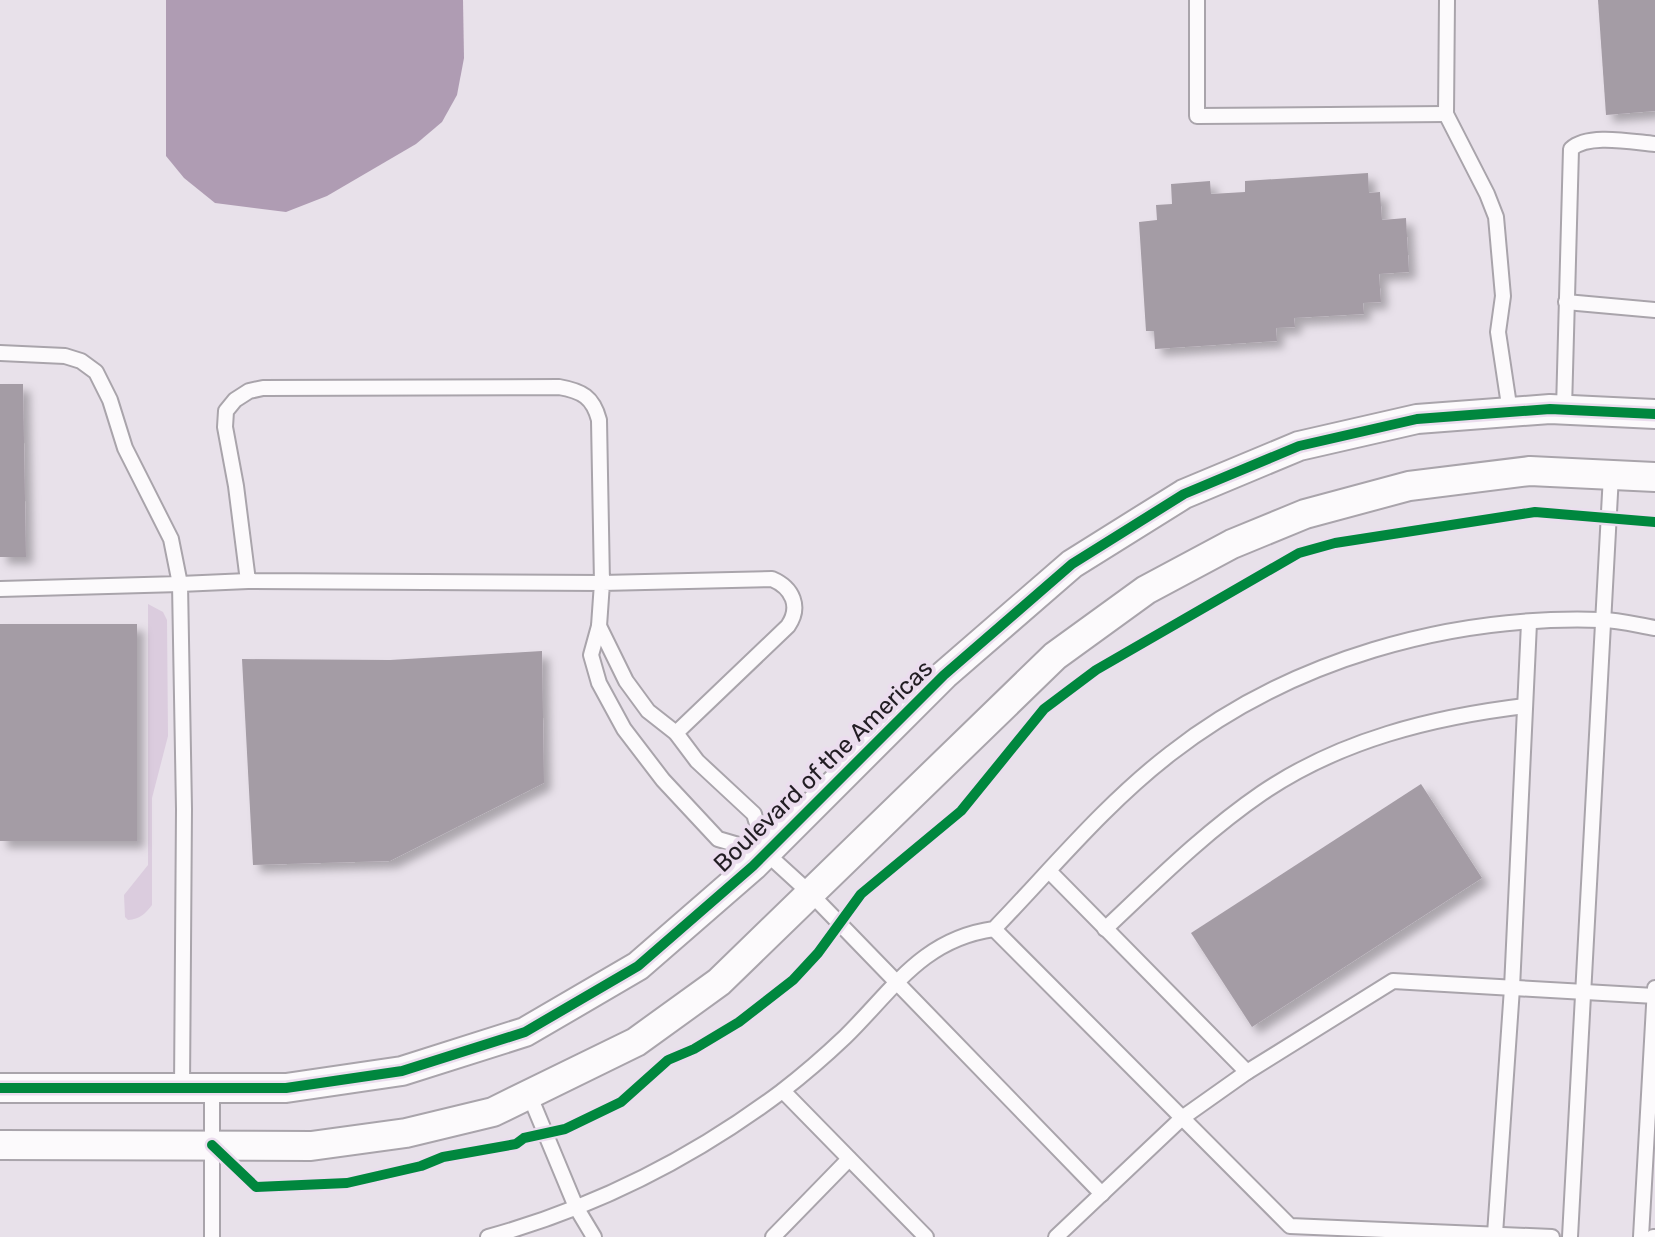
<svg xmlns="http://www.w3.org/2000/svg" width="1655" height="1237" font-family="Rubik,sans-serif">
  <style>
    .green { fill: #dbccde }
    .water { fill: #af9cb3 }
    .building { fill: #a49ca5; filter: url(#shadow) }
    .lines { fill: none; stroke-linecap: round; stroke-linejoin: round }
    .service-casing { stroke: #a9a4ab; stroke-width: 18 }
    .minor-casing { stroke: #a9a4ab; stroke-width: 32 }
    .service { stroke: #fcfafc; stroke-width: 14 }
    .minor { stroke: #fcfafc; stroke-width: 28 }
    .cycleway-casing { stroke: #ebddee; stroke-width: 15 }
    .cycleway { stroke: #00873e; stroke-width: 10 }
    .labels { text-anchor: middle; stroke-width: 8; stroke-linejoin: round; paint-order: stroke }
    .street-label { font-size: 24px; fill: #221d23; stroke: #ebddee }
  </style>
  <defs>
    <filter id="shadow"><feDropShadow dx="7" dy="7" stdDeviation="4" flood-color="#0004"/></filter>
  </defs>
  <rect width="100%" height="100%" fill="#e8e1ea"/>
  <!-- green -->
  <path class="green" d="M 148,604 L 163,612 L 167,620 L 168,736 L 152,798 L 152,905 C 145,914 140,919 128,920 L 125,917 L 124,895 L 148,865 Z"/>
  <!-- water -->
  <polygon class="water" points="166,0 463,0 464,58 457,95 442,122 416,144 327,196 286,212 215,203 184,178 166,156"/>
  <!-- building -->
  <g class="building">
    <polygon points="1598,0 1655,0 1655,111 1606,115"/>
    <polygon points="1368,173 1369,193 1380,192 1382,220 1406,218 1409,272 1379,274 1381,302 1363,303 1364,314 1294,318 1295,327 1276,328 1277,341 1155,349 1154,331 1146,331 1139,222 1157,220 1156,205 1172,204 1171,184 1210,181 1211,194 1245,192 1245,181"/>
    <polygon points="0,384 23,384 26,557 0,557"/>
    <rect x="0" y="624" width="137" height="217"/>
    <polygon points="542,651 544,783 390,861 253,865 242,659 390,660"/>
    <polygon points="1421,784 1482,878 1252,1027 1191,933"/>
  </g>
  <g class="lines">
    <defs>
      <g id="service">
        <polyline points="1197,0 1197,116 1446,114"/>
        <polyline points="1447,0 1446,114 1487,194 1496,217 1503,296 1498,332 1510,412"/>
        <polyline points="1566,302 1655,310"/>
        <polyline points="0,353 65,356 81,361 96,372 110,400 125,448 171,539 180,584 0,589"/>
        <path d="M 1564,409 L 1571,149 C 1588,133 1632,142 1655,144"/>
        <polyline points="599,626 626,681 648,711 676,733 697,761 754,814 766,853"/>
        <path d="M 676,733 L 788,626 C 801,607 793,588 772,579 L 602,583 L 248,581 L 236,486 L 225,427 L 226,411 L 235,400 L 249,391 L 263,388 L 559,387 C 582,391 593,397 599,420 L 602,583 L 599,626 L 591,655 L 599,683 L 624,729 L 663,780 L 718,839 L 766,853 L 811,894 L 1102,1194"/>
        <polyline points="1050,872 1247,1072"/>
        <polyline points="994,929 1290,1226 1552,1237"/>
        <path d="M 1105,929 C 1156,881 1205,832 1262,793 C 1340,740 1433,717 1525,706"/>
        <polyline points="182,1088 184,809 180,584 248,581"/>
        <polyline points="212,1088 212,1237"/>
        <polyline points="783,1091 926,1237"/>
        <polyline points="529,1094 576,1207 594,1237"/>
        <polyline points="1495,1234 1512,988 1529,623"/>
        <path d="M 488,1237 C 594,1208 693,1158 781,1092 C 803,1075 825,1056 845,1037 C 893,990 922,939 994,929 C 1051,870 1104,805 1170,754 C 1290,660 1449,615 1601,620 C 1619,620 1637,625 1655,628"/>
        <polyline points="773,1237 849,1159"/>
        <polyline points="1056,1237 1182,1118 1247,1072 1393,981 1655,996"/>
        <polyline points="1570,1237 1611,475"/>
        <polyline points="1641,1237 1655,988"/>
        <polyline points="1653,1237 1655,1237"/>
      </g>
      <g id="minor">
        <polyline points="0,1088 286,1088 402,1071 525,1032 638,966 753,866 944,675 1072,564 1184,494 1299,446 1417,419 1550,409 1655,414"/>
        <polyline points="0,1145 311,1146 406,1133 493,1112 636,1042 719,982 1055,656 1146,590 1232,544 1305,514 1409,486 1530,471 1655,477"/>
      </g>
    </defs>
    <!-- service casing -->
    <use href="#service" class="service-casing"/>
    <!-- minor casing -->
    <use href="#minor" class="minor-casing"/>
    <!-- service -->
    <use href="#service" class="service"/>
    <!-- minor -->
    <use href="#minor" class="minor"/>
    <defs>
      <g id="cycleway">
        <polyline points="0,1088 286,1088 402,1071 525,1032 638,966 753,866 944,675 1072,564 1184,494 1299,446 1417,419 1550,409 1655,414"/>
        <polyline points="212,1145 256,1187 347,1183 421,1166 443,1157 516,1144 524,1138 565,1129 621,1102 668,1060 694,1049 739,1022 793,980 818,953 861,894 961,811 1044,709 1096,670 1299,553 1335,543 1535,512 1655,522"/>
      </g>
    </defs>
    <!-- cycleway casing -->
    <use href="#cycleway" class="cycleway-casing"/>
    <!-- cycleway -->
    <use href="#cycleway" class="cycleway"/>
  </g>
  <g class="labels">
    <!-- street labels -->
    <g class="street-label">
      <text transform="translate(823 766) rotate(-44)" y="8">Boulevard of the Americas</text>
    </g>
  </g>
</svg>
